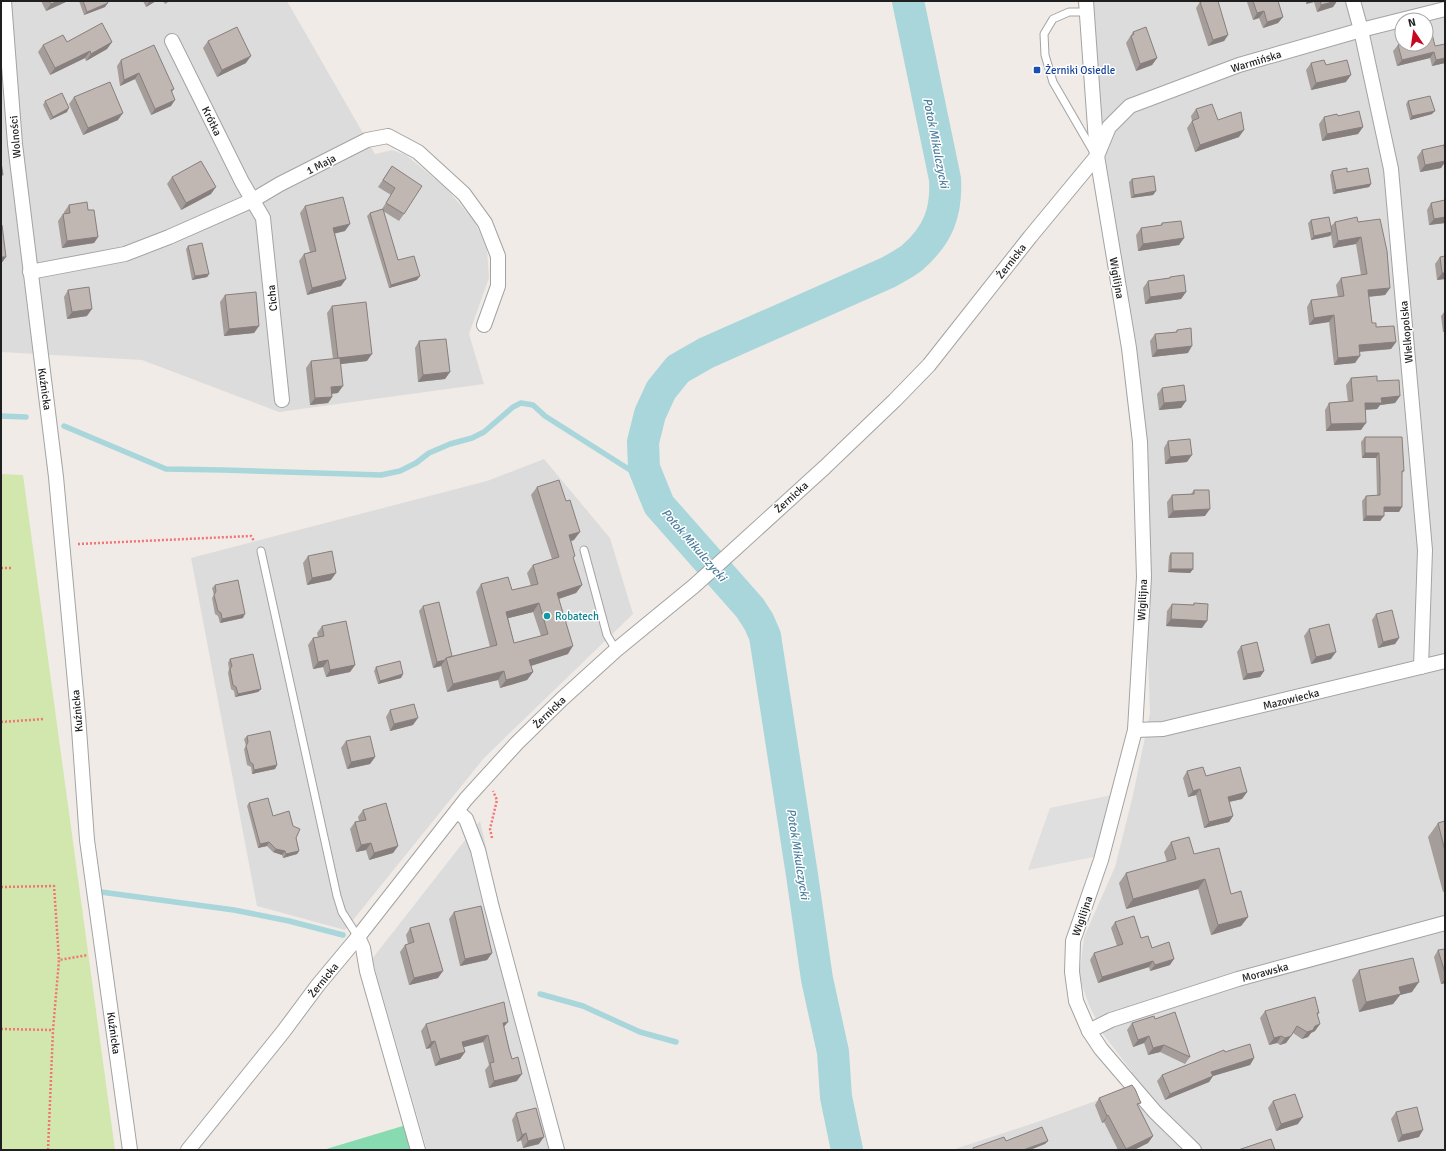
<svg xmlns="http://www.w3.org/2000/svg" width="1446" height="1151" font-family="Signika,sans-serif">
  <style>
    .residential { fill: #dddcdc; fill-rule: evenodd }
    .grass { fill: #d1e7ae }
    .pitch { fill: #88dbb1 }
    .parking { fill: #dfdfdf }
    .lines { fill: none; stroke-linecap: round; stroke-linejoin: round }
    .stream { stroke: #a8d6db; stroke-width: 5.5 }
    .river { stroke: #a8d6db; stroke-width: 32 }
    .lane-casing { stroke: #a3a3a3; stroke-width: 9 }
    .street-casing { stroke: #a3a3a3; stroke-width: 16 }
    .path { stroke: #f47375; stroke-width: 2.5; stroke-dasharray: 2 2; stroke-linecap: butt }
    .lane { stroke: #fff; stroke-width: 7 }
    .street { stroke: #fff; stroke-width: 14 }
    .wall { fill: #a59d99; fill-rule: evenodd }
    .shaded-wall { fill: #867f7d }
    .building { fill: #c0b6b2; stroke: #867f7d; fill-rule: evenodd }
    .transit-dot { fill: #1a4fb4; stroke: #fff; stroke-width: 1.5 }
    .culture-dot { fill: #0f9aa8; stroke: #fff; stroke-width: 1.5 }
    .labels { text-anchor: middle; stroke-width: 3; stroke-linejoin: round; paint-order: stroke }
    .street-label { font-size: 11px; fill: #1f1f1f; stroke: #fff }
    .transit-label { font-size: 11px; fill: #164399; stroke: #fff; text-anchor: start }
    .culture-label { font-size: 11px; fill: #0d838f; stroke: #fff; text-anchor: start }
    .water-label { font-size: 12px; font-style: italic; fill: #497c9c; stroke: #fff }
  </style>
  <rect width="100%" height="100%" fill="#f0ebe6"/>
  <!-- residential -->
  <g class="residential">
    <polygon points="1,1 287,1 375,154 392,150 406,155 446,188 475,222 487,249 489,278 469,334 484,384 279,412 142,360 1,352"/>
    <path d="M 1088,1 L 1445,1 L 1445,1150 L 952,1150 L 1043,1120 L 1126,1090 L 1132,1072 L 1103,1034 L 1089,1005 L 1079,977 L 1084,937 L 1115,867 L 1133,795 L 1150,713 L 1140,442 L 1105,207 ZM 1402,20 L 1426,20 L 1426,44 L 1402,44 Z"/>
    <polygon points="544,459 610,538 633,614 484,758 345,930 257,906 191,558 487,481"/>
    <polygon points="480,821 520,993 564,1150 427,1150 372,959"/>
  </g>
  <!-- grass -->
  <polygon class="grass" points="1,474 23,475 115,1150 1,1150"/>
  <!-- pitch -->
  <polygon class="pitch" points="406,1125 413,1150 323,1150"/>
  <!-- parking -->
  <polygon class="parking" points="1112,795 1094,857 1028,870 1050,808"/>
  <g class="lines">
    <!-- stream -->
    <g class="stream">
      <polyline points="1,416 26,417"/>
      <polyline points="64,426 166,469 223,470 381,475 400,471 416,463 429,453 450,444 472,438 484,432 513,407 521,403 533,405 545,416 649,482"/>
      <polyline points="101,892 234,910 289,921 343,935"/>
      <polyline points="540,994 583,1006 640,1032 676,1042"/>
    </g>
    <!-- river -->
    <path class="river" d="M 847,1150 L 836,1097 L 833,1052 L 817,979 L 802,875 L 765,636 L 759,622 L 750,608 L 659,505 L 644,468 L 643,442 L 650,414 L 661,390 L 678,369 L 706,353 L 889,272 C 897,267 906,263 913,257 C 938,235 947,212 945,179 L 908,1"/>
    <defs>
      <g id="lane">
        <polyline points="1087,12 1069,12 1053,19 1044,34 1045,55 1053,82 1093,151"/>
        <polyline points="584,550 607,635 616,650"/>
        <polyline points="261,551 337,896 342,912 358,937"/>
      </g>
      <g id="street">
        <polyline points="4,1 15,144 56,477 78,715 87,840 130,1150"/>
        <polyline points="1086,1 1097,156 1129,348 1140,442 1144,577 1135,730 1101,860 1073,941 1072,972 1076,1001 1089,1031 1101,1049 1155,1112 1194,1150"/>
        <polyline points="1353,1 1361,30 1391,169 1425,550 1421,667"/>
        <polyline points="172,41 242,182 263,218 282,400"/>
        <polyline points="30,272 125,254 169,237 253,200 280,184 367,140 388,136 418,152 464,194 485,223 498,256 498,286 484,325"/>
        <polyline points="1135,730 1163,729 1445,661"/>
        <polyline points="457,811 466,819 478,850 491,904 557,1150"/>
        <polyline points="358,937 363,948 367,971 418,1150"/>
        <polyline points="1089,1031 1111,1020 1238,979 1445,923"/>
        <polyline points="188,1150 283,1032 318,985 358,937 466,799 517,743 562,699 616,650 694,586 736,548 825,467 895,400 929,365 1030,237 1097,156 1109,127 1130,106 1239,65 1361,30 1445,9"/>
      </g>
    </defs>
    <!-- lane casing -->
    <use href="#lane" class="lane-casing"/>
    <!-- street casing -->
    <use href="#street" class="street-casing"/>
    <!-- path -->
    <g class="path">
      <polyline points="78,544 251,536 254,541"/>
      <polyline points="1,568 11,568"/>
      <polyline points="1,722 44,719"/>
      <polyline points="492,838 490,829 497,800 493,791"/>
      <polyline points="1,887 54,886 59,960"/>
      <polyline points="1,1029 53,1030"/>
      <polyline points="48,1150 53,1030 59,960 88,955"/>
    </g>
    <!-- lane -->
    <use href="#lane" class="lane"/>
    <!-- street -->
    <use href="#street" class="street"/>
  </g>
  <!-- wall -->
  <g class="wall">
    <polygon points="41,1 68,1 46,11"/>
    <polygon points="79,1 107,1 105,7 84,15"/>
    <polygon points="143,1 156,1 146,7"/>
    <polygon points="163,1 170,1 165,4"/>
    <polygon points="1248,1 1278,1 1283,17 1278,23 1263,28 1259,18 1253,20 1247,2"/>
    <polygon points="1306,1 1337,1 1333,7 1317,12 1314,2 1306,4"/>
    <polygon points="1200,2 1228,35 1224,41 1208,46 1196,8"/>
    <polygon points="1133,32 1157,58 1152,65 1136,71 1126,43"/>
    <polygon points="208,41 246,63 217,77 203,48"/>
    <polygon points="67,42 112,42 107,49 86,61 85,58 50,75 38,52 43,45"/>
    <polygon points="1398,45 1435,46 1445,63 1432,66 1430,58 1397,66 1393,51"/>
    <polygon points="121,60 174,89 172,92 171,106 151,115 135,79 120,86 117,66"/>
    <polygon points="1311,63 1326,65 1346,82 1311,90 1306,70"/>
    <polygon points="74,97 118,120 83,135 69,104"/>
    <polygon points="45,101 67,112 50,120 43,105"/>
    <polygon points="1408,101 1432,114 1410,120 1406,104"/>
    <polygon points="1196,109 1239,137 1195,152 1187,128 1192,121 1191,116"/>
    <polygon points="1338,116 1363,127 1358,134 1322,141 1319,124 1324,117"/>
    <polygon points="1422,150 1445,154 1445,162 1441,168 1420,172 1417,157"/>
    <polygon points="392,166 404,214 399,221 383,211 398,260 417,280 389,288 367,216 370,213 382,209 391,195 378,187"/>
    <polygon points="1332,171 1347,172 1371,184 1369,187 1333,194 1330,175"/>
    <polygon points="172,177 211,194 181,210 167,184"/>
    <polygon points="1132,179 1156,191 1153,195 1131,198 1129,182"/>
    <polygon points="1431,203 1445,223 1429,225 1427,210"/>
    <polygon points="69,205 88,210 98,237 94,243 62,248 58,221 63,214 64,214 64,212"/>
    <polygon points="305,206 345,231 335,233 346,279 341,286 307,295 299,261 304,254 310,252 300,213"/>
    <polygon points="1311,220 1331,226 1335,222 1358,222 1390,288 1385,295 1369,297 1372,323 1376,327 1396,342 1391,349 1360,352 1355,363 1334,365 1329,322 1309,325 1307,307 1311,300 1338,297 1336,285 1341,278 1361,275 1356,244 1333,248 1331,235 1330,236 1311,240 1308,223"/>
    <polygon points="1162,223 1184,238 1179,245 1138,251 1136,235 1141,228 1161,225"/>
    <polygon points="188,246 209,274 207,277 192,280 186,249"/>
    <polygon points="1440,257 1445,279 1437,280 1435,264"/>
    <polygon points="1170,277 1186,292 1181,299 1145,304 1143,288 1148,281 1169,278"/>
    <polygon points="68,290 87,316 67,319 64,297"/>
    <polygon points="225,295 259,326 254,333 224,336 220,302"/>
    <polygon points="332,306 367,361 340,364 338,393 332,394 332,397 328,403 310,405 306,368 311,361 333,359 327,313"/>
    <polygon points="1445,311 1445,332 1443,332 1441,316"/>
    <polygon points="1177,330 1188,353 1152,357 1150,341 1155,334 1176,332"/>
    <polygon points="419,341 450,372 445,379 418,382 415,348"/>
    <polygon points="1351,378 1377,381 1400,396 1395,403 1380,405 1377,409 1365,410 1361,430 1326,431 1325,410 1329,403 1348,402 1346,385"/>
    <polygon points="1162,388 1186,401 1181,408 1159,410 1157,394"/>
    <polygon points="1365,437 1404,471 1402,473 1399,512 1384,512 1380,521 1363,521 1362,501 1366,496 1377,495 1376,458 1362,458 1361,442"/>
    <polygon points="1168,441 1187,462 1165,464 1164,448"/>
    <path d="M 537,487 L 574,540 L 571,541 L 573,559 L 582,585 L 576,593 L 559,599 L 568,654 L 531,666 L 533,672 L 527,680 L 500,688 L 498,680 L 447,692 L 441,666 L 433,668 L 419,611 L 423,606 L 452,656 L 490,647 L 476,592 L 481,584 L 512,590 L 531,586 L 527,573 L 533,565 L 552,559 L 531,495 ZM 533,612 L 541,636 L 514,643 L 508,618 Z"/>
    <polygon points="1194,490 1205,516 1168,518 1167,502 1172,495 1191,494"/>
    <polygon points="1171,553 1193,569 1190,573 1168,572 1169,556"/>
    <polygon points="308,556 331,580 307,585 303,563"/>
    <polygon points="215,585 243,618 220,623 218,616 215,614 212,598 214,595 212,588"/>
    <polygon points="1194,603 1202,628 1166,626 1167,611 1172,604 1193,605"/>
    <polygon points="1376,614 1399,638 1395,644 1378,648 1372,620"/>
    <polygon points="322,626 355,665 350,672 326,677 323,667 313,669 308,645 313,638 318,637 317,633"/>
    <polygon points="1309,629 1331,659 1311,664 1304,636"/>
    <polygon points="1241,646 1264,671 1260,677 1243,680 1237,652"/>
    <polygon points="230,659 261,689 258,692 235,697 234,691 231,689 228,673 229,669 228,663"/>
    <polygon points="376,667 403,674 401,678 378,684 374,671"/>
    <polygon points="390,710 413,725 390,731 386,717"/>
    <polygon points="247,736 277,765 275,769 252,774 251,767 247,765 244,749 246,746 244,739"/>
    <polygon points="346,741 375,757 370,764 347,769 341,748"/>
    <polygon points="1187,771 1206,776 1247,792 1242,799 1229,802 1233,816 1229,822 1204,828 1196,795 1188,797 1183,778"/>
    <polygon points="249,803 273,816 296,838 299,851 297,854 283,858 282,855 273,852 267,846 258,848 247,806"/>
    <polygon points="363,810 398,846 393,853 369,860 366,850 356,852 350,829 355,822 359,821 358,817"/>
    <polygon points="1445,821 1445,891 1443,892 1428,837 1438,823"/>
    <polygon points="1171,842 1194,854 1231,894 1248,917 1241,926 1211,935 1198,889 1126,909 1119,883 1126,873 1167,862 1164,852"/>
    <polygon points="454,912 492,953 487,960 460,966 449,919"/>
    <polygon points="1115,922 1141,938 1152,948 1170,965 1150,971 1149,967 1098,983 1090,960 1094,953 1117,946 1111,928"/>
    <polygon points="410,928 438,978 409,985 400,952 405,945 408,944 406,935"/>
    <polygon points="1445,949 1445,983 1441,984 1434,957 1438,950"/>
    <polygon points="1359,970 1412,992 1400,995 1393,1004 1359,1012 1352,980"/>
    <polygon points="1265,1011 1319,1013 1317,1015 1315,1031 1311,1033 1308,1037 1302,1039 1293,1033 1286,1043 1280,1045 1277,1043 1269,1045 1260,1018"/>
    <polygon points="1155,1019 1190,1057 1185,1064 1160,1052 1148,1055 1144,1043 1133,1047 1127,1030 1132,1023"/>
    <polygon points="426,1024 504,1027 517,1081 489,1088 485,1070 489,1065 483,1042 463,1047 465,1052 460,1059 435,1066 430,1048 426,1049 421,1031"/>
    <polygon points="1225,1052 1254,1058 1250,1065 1213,1076 1209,1082 1165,1100 1157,1081 1162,1075"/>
    <polygon points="1099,1098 1138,1106 1153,1136 1148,1143 1134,1150 1118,1150 1104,1122 1102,1123 1095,1105"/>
    <polygon points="1273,1101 1298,1124 1276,1131 1268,1108"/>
    <polygon points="1396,1112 1419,1137 1398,1142 1391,1119"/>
    <polygon points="516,1113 539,1144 523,1148 521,1140 517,1142 512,1120"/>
  </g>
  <!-- shaded-wall -->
  <g class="shaded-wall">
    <polygon points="58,1 68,1 46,11 51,4"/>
    <polygon points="150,1 156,1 146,7"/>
    <polygon points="1308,1 1314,1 1314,2 1306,4"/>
    <polygon points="1336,1 1337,1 1333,7 1317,12 1321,5"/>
    <polygon points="108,3 105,7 84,15 87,12"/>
    <polygon points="1264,11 1259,18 1253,20 1257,13"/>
    <polygon points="1283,17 1278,23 1263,28 1267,22"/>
    <polygon points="1228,35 1224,41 1208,46 1213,40"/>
    <polygon points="112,42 107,49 86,61 91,54"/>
    <polygon points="90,51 85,58 50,75 55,68"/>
    <polygon points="1434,52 1430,58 1397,66 1402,60"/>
    <polygon points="251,56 246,63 217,77 222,70"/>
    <polygon points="1157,58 1152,65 1136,71 1140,64"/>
    <polygon points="1445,58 1445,63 1432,66 1436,60"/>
    <polygon points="139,73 135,79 120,86 124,80"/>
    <polygon points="1351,75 1346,82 1311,90 1316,83"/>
    <polygon points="175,100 171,106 151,115 155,109"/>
    <polygon points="69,108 67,112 50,120 53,117"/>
    <polygon points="1435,111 1432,114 1410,120 1412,116"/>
    <polygon points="123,113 118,120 83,135 88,128"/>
    <polygon points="1363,127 1358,134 1322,141 1327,134"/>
    <polygon points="1244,130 1239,137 1195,152 1200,145"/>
    <polygon points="1445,161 1445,162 1441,168 1420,172 1425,165"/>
    <polygon points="1371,184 1369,187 1333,194 1336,190"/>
    <polygon points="216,187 211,194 181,210 186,203"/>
    <polygon points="1156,191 1153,195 1131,198 1134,195"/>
    <polygon points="1445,217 1445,223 1429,225 1434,219"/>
    <polygon points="350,224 345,231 329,235 333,228"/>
    <polygon points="1332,232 1330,236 1311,240 1314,236"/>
    <polygon points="98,237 94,243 62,248 67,241"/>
    <polygon points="1361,237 1356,244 1333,248 1338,241"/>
    <polygon points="1184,238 1179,245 1138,251 1143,244"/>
    <polygon points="1,257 6,257 1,264"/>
    <polygon points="1442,273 1445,273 1445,279 1437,280"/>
    <polygon points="209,274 207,277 192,280 195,276"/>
    <polygon points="420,276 417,280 389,288 391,285"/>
    <polygon points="346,279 341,286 307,295 312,288"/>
    <polygon points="1390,288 1385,295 1364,297 1368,290"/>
    <polygon points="1186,292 1181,299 1145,304 1150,297"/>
    <polygon points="92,309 87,316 67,319 72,312"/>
    <polygon points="1334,315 1329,322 1309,325 1314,318"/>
    <polygon points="259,326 254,333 224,336 229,329"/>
    <polygon points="1396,342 1391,349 1354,352 1359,345"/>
    <polygon points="1192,346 1188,353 1152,357 1157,350"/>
    <polygon points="372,354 367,361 333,365 338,358"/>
    <polygon points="1360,356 1355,363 1334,365 1338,358"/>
    <polygon points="450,372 445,379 418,382 423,375"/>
    <polygon points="343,386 338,393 327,394 331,387"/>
    <polygon points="1400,396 1395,403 1380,405 1377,409 1360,410 1365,403 1381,398"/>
    <polygon points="332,397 328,403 310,405 315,398"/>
    <polygon points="1186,401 1181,408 1159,410 1164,403"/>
    <polygon points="1366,423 1361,430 1326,431 1331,424"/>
    <polygon points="1365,453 1379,453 1376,458 1362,458"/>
    <polygon points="1192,455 1187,462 1165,464 1170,457"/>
    <polygon points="1384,507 1402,507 1399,512 1380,512"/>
    <polygon points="1210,509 1205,516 1168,518 1173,511"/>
    <polygon points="1366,516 1384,516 1380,521 1363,521"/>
    <polygon points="580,532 574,540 564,543 569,535"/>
    <polygon points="1171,569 1193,569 1190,573 1168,572"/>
    <polygon points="336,573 331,580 307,585 312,578"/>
    <polygon points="582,585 576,593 552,601 557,593"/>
    <polygon points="539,603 533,612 501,620 506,612"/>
    <polygon points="245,614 243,618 220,623 222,619"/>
    <polygon points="1171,619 1207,621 1202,628 1166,626"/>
    <polygon points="1399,638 1395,644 1378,648 1383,642"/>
    <polygon points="573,646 568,654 524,668 529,660"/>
    <polygon points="1336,652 1331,659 1311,664 1316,657"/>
    <polygon points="328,660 323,667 313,669 318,662"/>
    <polygon points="445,660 441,666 433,668 437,662"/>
    <polygon points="355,665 350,672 326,677 330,670"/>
    <polygon points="504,671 498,680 447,692 453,684"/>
    <polygon points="1264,671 1260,677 1243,680 1247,674"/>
    <polygon points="533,672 527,680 500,688 506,680"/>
    <polygon points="403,674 401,678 378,684 380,681"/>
    <polygon points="261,689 258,692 235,697 238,694"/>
    <polygon points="418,718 413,725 390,731 394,724"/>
    <polygon points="375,757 370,764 347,769 351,762"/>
    <polygon points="277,765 275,769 252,774 254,770"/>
    <polygon points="1200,789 1196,795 1188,797 1193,791"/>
    <polygon points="1247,792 1242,799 1224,803 1228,797"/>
    <polygon points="1233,816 1229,822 1204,828 1209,822"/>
    <polygon points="269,842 267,846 258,848 260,844"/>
    <polygon points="371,843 366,850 356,852 361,845"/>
    <polygon points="398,846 393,853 369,860 374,853"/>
    <polygon points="276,849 285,851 282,855 273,852"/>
    <polygon points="299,851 297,854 283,858 286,854"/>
    <polygon points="1205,879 1198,889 1126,909 1133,899"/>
    <polygon points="1248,917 1241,926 1211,935 1218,925"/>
    <polygon points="492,953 487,960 460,966 465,959"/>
    <polygon points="1174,959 1170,965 1150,971 1155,965"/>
    <polygon points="1153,961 1149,967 1098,983 1102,977"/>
    <polygon points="443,971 438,978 409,985 414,978"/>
    <polygon points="1445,979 1445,983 1441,984"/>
    <polygon points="1419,982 1412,992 1400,995 1393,1004 1359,1012 1366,1002 1399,987"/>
    <polygon points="508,1022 503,1028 503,1023"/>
    <polygon points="1320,1024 1315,1031 1311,1033 1308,1037 1302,1039 1307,1032 1315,1026"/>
    <polygon points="488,1035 483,1042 457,1049 462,1042"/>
    <polygon points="1149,1036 1144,1043 1133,1047 1138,1040"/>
    <polygon points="1281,1036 1277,1043 1269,1045 1274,1038"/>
    <polygon points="1291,1036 1286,1043 1280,1045 1285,1038"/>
    <polygon points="435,1041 430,1048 426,1049 431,1042"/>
    <polygon points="1164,1045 1160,1052 1148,1055 1153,1048"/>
    <polygon points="465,1052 460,1059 435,1066 440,1059"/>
    <polygon points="1254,1058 1250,1065 1213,1076 1209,1082 1165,1100 1170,1094 1211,1072"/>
    <polygon points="522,1074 517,1081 489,1088 494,1081"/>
    <polygon points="1108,1115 1104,1122 1102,1123 1107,1116"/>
    <polygon points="1303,1117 1298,1124 1276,1131 1281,1124"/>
    <polygon points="1423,1130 1419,1137 1398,1142 1402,1135"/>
    <polygon points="526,1133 521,1140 517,1142 522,1135"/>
    <polygon points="1153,1136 1148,1143 1134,1150 1125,1150"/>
    <polygon points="544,1137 539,1144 523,1148 528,1141"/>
    <polygon points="1048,1141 1045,1144 1030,1150 1023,1150"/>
  </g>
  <!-- building -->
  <g class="building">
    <polygon points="49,1 58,1 51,4"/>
    <polygon points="83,1 107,1 108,3 87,12"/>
    <polygon points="1205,1 1218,1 1228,35 1213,40 1200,2"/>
    <polygon points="1253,1 1278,1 1283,17 1267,22 1264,11 1257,13"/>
    <polygon points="1320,1 1336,1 1321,5"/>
    <polygon points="102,23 112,42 91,54 90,51 55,68 43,45 63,35 67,42"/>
    <polygon points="237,27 251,56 222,70 208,41"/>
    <polygon points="1146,27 1157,58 1140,64 1131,36 1134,34 1133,32"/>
    <polygon points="1432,34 1435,46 1445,44 1445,58 1436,60 1434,52 1402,60 1398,45 1402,44 1426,44 1426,35"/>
    <polygon points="154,45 174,89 171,90 175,100 155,109 139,73 124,80 121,60"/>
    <polygon points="1324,60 1326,65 1347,60 1351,75 1316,83 1311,63"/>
    <polygon points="110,82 123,113 88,128 74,97"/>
    <polygon points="62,93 69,108 53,117 45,101"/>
    <polygon points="1430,96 1435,111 1412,116 1408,101"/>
    <polygon points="1212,104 1218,120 1241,112 1244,130 1200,145 1192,121 1199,118 1196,109"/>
    <polygon points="1359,111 1363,127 1327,134 1324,117 1337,114 1338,116"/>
    <polygon points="1444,145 1445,154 1445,161 1425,165 1422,150"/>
    <polygon points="201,161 216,187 186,203 172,177"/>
    <polygon points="1,162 3,175 1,175"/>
    <polygon points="392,166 422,186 404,214 386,203 395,188 383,180"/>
    <polygon points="1347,168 1347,172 1368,168 1371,184 1336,190 1332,171"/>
    <polygon points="1154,176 1156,191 1134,195 1132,179"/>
    <polygon points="343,197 350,224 333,228 346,279 312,288 304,254 316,251 305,206"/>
    <polygon points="1445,200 1445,217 1434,219 1431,203"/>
    <polygon points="87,202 88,210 94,210 98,237 67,241 63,214 70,213 69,205"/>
    <polygon points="383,209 398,260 414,256 420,276 391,285 370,213"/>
    <polygon points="1329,217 1332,232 1314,236 1311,220"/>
    <polygon points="1357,217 1358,222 1380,219 1387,251 1390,288 1368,290 1372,323 1376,323 1376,327 1394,326 1396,342 1359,345 1360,356 1338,358 1334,315 1314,318 1311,300 1344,296 1341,278 1367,274 1361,237 1338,241 1335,222"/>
    <polygon points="1181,221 1184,238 1143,244 1141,228 1162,225 1162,223"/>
    <polygon points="1,225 2,225 6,257 1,257"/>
    <polygon points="202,243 209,274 195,276 188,246"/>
    <polygon points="1445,256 1445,273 1442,273 1440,257"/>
    <polygon points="1184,275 1186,292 1150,297 1148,281 1170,278 1170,277"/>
    <polygon points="89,287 92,309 72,312 68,290"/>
    <polygon points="256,292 259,326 229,329 225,295"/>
    <polygon points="366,302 372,354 338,358 332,306"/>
    <polygon points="1191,328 1192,346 1157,350 1155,334 1177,332 1177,330"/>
    <polygon points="446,339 450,372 423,375 419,341"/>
    <polygon points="340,358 343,386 331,387 332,397 315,398 311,361"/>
    <polygon points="1377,376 1377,381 1399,380 1400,396 1381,398 1382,403 1365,403 1366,423 1331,424 1329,403 1353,401 1351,378"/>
    <polygon points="1184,385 1186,401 1164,403 1162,388"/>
    <polygon points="1365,437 1402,437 1404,471 1402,471 1402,507 1384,507 1384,516 1366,516 1366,496 1380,495 1380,479 1379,453 1365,453"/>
    <polygon points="1190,439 1192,455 1170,457 1168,441"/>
    <path d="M 559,480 L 566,501 L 570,500 L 580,532 L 569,535 L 575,556 L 573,557 L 582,585 L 557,593 L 573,646 L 529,660 L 533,672 L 506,680 L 504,671 L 453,684 L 446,658 L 497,645 L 481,584 L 508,577 L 512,590 L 538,584 L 533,565 L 559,557 L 537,487 ZM 539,603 L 548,634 L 514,643 L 506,612 Z"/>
    <polygon points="1194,490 1209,490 1210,509 1173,511 1172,495 1194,494"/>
    <polygon points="332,551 336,573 312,578 308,556"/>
    <rect x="1171" y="553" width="22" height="16"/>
    <polygon points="238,580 245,614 222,619 221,613 218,611 214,595 216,591 215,585"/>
    <polygon points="439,602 452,656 446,658 445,660 437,662 423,606"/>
    <polygon points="1194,603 1208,604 1207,621 1171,619 1172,604 1194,605"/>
    <polygon points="1392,610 1399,638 1383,642 1376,614"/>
    <polygon points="346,621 355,665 330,670 328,660 318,662 313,638 324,636 322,626"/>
    <polygon points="1329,624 1336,652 1316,657 1309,629"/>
    <polygon points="1257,642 1264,671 1247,674 1241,646"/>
    <polygon points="253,654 261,689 238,694 236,687 233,685 230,669 232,666 230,659"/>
    <polygon points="400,661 403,674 380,681 376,667"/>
    <polygon points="414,704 418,718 394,724 390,710"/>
    <polygon points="270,731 277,765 254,770 253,764 250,762 246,746 248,742 247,736"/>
    <polygon points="370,736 375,757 351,762 346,741"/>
    <polygon points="1203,767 1206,776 1240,767 1247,792 1228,797 1233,816 1209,822 1200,789 1193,791 1187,771"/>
    <polygon points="268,798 273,816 289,811 293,826 300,829 296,838 299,851 286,854 285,851 276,849 269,842 260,844 249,803"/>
    <polygon points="386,803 398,846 374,853 371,843 361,845 355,822 366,820 363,810"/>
    <polygon points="1445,821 1445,851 1438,823"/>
    <polygon points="1189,837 1194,854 1219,848 1231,894 1241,891 1248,917 1218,925 1205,879 1133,899 1126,873 1176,859 1171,842"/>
    <polygon points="481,906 492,953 465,959 454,912"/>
    <polygon points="1134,916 1141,938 1148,936 1152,948 1169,942 1174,959 1155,965 1153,961 1102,977 1094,953 1123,944 1115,922"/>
    <polygon points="429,923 443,971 414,978 405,945 414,942 410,928"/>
    <polygon points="1445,949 1445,973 1438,950"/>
    <polygon points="1413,958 1419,982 1399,987 1401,994 1366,1002 1359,970"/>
    <polygon points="1315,997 1319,1013 1317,1013 1320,1024 1315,1026 1313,1030 1307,1032 1297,1026 1291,1036 1285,1038 1281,1036 1274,1038 1265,1011"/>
    <polygon points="504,1002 508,1022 503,1023 509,1049 512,1059 518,1057 522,1074 494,1081 490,1063 494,1062 488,1035 462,1042 465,1052 440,1059 435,1041 431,1042 426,1024"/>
    <polygon points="1175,1012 1190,1057 1164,1045 1153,1048 1149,1036 1138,1040 1132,1023 1154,1016 1155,1019"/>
    <polygon points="1250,1044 1254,1058 1211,1072 1213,1076 1170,1094 1162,1075 1224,1050 1225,1052"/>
    <polygon points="1132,1085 1135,1089 1141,1103 1137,1104 1153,1136 1126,1149 1108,1115 1107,1116 1099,1098"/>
    <polygon points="1295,1094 1303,1117 1281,1124 1273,1101"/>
    <polygon points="1417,1107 1423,1130 1402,1135 1396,1112"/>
    <polygon points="536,1108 544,1137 528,1141 526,1133 522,1135 516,1113"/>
    <polygon points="1042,1127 1048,1141 1023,1150 973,1150 973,1148 1004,1137 1006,1141"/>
    <polygon points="1271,1139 1275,1150 1238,1150"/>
  </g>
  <!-- markers -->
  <rect class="transit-dot" x="1033" y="66" width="8" height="8" rx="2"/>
  <circle class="culture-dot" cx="547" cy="616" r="4"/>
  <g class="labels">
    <!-- street labels -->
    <g class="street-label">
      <text transform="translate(1256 61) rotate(-17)" y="4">Warmińska</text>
      <text transform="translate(212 121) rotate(64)" y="4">Krótka</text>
      <text transform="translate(15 137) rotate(-95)" y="4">Wolności</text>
      <text transform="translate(321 164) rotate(-27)" y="4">1 Maja</text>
      <text transform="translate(1011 261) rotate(-52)" y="4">Żernicka</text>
      <text transform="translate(1117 278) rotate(80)" y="4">Wigilijna</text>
      <text transform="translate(272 298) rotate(-96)" y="4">Cicha</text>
      <text transform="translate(1406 332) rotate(-95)" y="4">Wielkopolska</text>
      <text transform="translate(45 389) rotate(82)" y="4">Kuźnicka</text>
      <text transform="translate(791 497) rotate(-42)" y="4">Żernicka</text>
      <text transform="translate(1142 600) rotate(-87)" y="4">Wigilijna</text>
      <text transform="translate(1291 699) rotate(-14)" y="4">Mazowiecka</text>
      <text transform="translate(77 711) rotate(-95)" y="4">Kuźnicka</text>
      <text transform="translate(549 712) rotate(-44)" y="4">Żernicka</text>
      <text transform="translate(1082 916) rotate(-71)" y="4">Wigilijna</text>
      <text transform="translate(1265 972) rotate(-15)" y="4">Morawska</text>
      <text transform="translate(323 980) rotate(-51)" y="4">Żernicka</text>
      <text transform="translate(114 1033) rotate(82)" y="4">Kuźnicka</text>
    </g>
    <!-- transit labels -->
    <g class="transit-label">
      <text x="1045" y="74">Żerniki Osiedle</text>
    </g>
    <!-- culture labels -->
    <g class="culture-label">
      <text x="555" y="620">Robatech</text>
    </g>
    <!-- water labels -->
    <g class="water-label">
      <text transform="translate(936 143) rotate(79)" y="4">Potok Mikulczycki</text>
      <text transform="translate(694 545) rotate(49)" y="4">Potok Mikulczycki</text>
      <text transform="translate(798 854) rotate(81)" y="4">Potok Mikulczycki</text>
    </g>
  </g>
  <!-- border -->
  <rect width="1446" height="1151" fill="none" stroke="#1f1f1f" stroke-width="4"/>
  <!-- north arrow -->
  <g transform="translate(1414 32) rotate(347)"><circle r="19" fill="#ffffff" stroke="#a5a5a5"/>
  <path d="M0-3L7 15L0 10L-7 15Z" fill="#c60920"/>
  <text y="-6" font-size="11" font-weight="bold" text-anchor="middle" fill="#1f1f1f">N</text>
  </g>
</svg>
